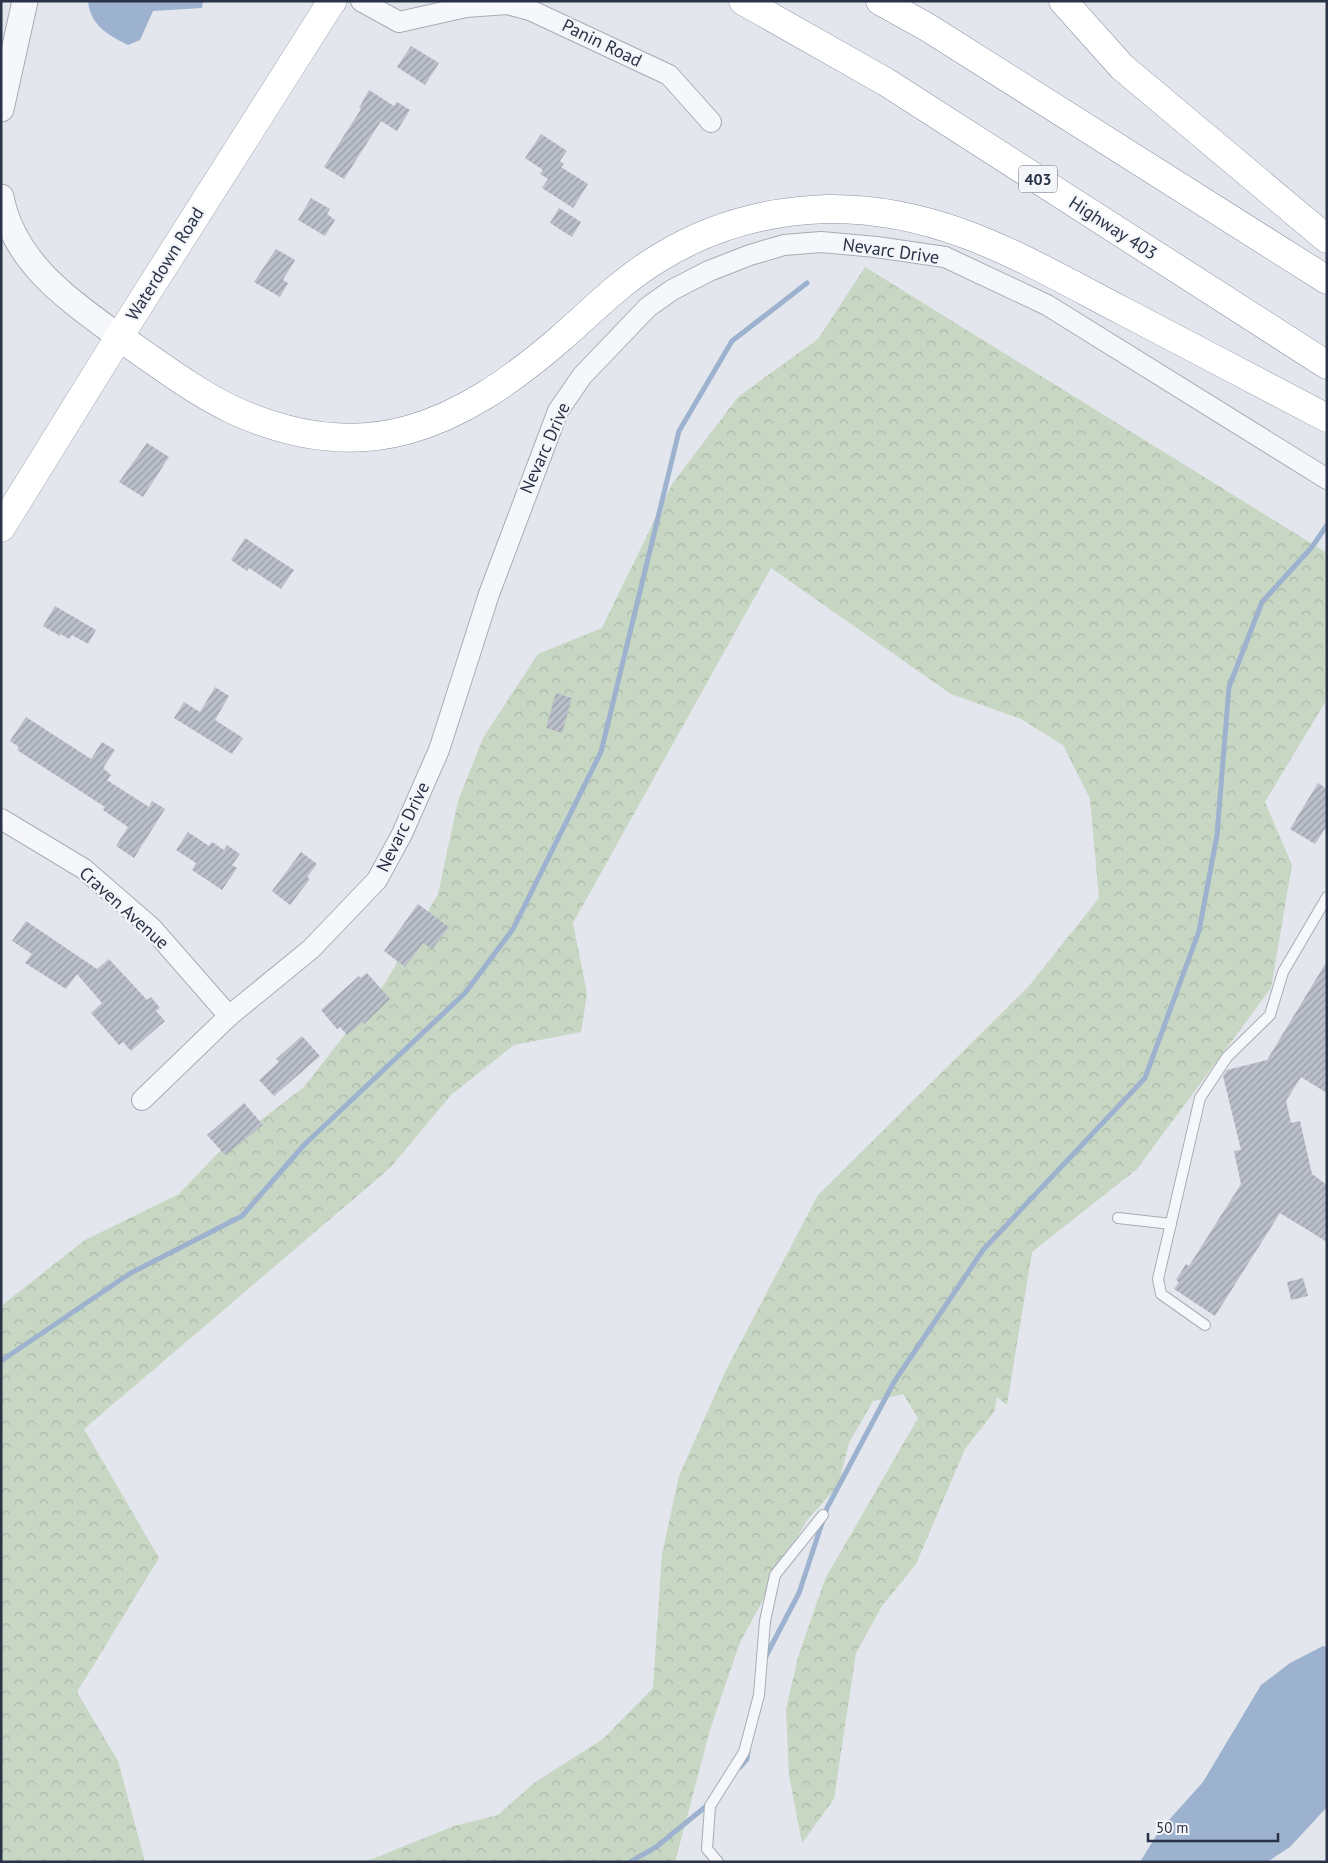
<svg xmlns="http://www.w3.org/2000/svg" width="1328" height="1863" font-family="'PT Sans',sans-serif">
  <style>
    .forest { fill: url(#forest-crowns) }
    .water { fill: #9cb2ce }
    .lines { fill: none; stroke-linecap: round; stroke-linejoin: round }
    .stream { stroke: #9cb2ce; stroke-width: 5 }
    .building { fill: url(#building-hatch) }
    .service-casing { stroke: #a7acb7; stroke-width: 12 }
    .minor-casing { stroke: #a7acb7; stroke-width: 22 }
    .tertiary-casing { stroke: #a7acb7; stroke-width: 27 }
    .secondary-casing { stroke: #a7acb7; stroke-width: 29 }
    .motorway-casing { stroke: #8992a4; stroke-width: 29 }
    .service { stroke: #f6f7fa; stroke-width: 10 }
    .minor { stroke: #f6f7fa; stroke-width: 20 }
    .tertiary { stroke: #f6f7fa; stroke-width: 25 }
    .secondary { stroke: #fff; stroke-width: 28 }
    .motorway { stroke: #fff; stroke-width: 28 }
    .labels { text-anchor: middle; stroke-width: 4.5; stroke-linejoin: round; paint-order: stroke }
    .shield { fill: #f3f5f9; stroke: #666c7c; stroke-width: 1 }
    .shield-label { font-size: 16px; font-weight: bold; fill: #293246 }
    .street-label { font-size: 18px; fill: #293246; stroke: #f3f5f9 }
  </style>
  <defs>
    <pattern id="forest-crowns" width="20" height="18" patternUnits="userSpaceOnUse" patternTransform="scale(1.25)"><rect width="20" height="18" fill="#c7d7c3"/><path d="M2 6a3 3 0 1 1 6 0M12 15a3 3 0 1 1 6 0" fill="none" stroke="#abb9a9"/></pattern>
    <pattern id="building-hatch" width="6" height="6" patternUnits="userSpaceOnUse" patternTransform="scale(1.25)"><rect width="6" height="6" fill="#babfca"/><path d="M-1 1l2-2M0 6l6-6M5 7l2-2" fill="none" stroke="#979ca6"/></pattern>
  </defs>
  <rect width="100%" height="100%" fill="#e3e6ec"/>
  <!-- forest -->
  <polygon class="forest" points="865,267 1327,553 1327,699 1265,802 1292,865 1271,988 1137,1169 1032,1252 1007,1405 997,1397 994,1412 965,1449 916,1564 882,1606 856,1653 834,1799 802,1843 789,1775 786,1709 798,1657 825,1579 918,1418 903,1394 873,1401 849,1443 838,1486 807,1520 740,1642 710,1730 675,1862 365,1862 454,1826 498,1815 534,1783 603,1739 653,1688 662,1554 679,1476 725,1372 818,1195 1029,986 1099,898 1090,799 1063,745 1021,719 951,694 771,568 573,923 587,994 581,1032 514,1045 452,1094 390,1168 84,1429 159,1558 77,1692 118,1761 145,1862 1,1862 1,1306 85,1240 179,1194 218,1153 304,1087 385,983 438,894 458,801 483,738 538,654 602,628 672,484 738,397 818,339"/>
  <!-- water -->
  <g class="water">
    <path d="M 88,1 L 203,1 L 202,8 L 153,11 L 140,40 L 128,45 C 108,35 90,25 88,1 Z"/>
    <polygon points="1323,1646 1327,1647 1327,1807 1290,1847 1267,1862 1140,1862 1159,1831 1203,1782 1261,1685 1290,1663"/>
  </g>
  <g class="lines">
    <!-- stream -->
    <g class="stream">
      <polyline points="1,1361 129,1274 242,1216 304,1145 465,993 513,929 601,752 679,431 732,341 807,283"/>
      <polyline points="766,1656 799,1593 827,1508 894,1382 983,1250 1145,1078 1199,931 1217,835 1229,687 1262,602 1312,547 1327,525"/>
      <polyline points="740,1767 747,1759 748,1751"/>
      <polyline points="630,1862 656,1847 709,1804"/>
    </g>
  </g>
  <!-- building -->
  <g class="building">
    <polygon points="411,46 439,63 425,85 397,67"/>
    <polygon points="369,90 394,106 397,102 410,110 397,131 381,121 344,179 324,167 361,109 359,108"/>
    <polygon points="541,134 567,151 560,161 564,164 561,167 588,184 573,208 542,188 548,179 540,174 543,170 525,158"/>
    <polygon points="311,198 330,209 327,214 335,220 325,236 298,220"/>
    <polygon points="559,208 581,222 572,237 550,223"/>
    <polygon points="276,249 295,260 283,280 288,283 280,297 254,282"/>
    <polygon points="147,443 169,457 143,497 119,482"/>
    <polygon points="245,538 294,570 281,589 249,568 247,571 231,560"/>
    <polygon points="55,606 96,630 88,644 72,635 69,639 61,634 60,636 43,626"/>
    <polygon points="215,687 229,696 215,720 243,738 232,754 174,718 184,702 200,712"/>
    <polygon points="556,693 572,698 562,733 546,728"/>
    <polygon points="26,717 91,759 102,742 115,750 103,768 111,775 107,780 149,807 152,801 165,809 134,858 116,846 128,827 103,810 105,807 17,750 19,747 10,741"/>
    <polygon points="1318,783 1327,789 1327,826 1315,844 1290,829"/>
    <polygon points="188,832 209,846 212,842 224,850 227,845 240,854 232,865 237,868 222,890 192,870 196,863 176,850"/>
    <polygon points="301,852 317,864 307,877 310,879 290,905 272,891"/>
    <polygon points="418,904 449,927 432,949 423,943 405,967 384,951"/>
    <polygon points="26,921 97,969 109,959 147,1000 151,997 160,1008 156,1011 165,1021 131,1051 123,1042 119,1045 91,1013 102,1003 77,974 66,989 25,963 32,954 12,941"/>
    <polygon points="1327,961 1327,1093 1301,1077 1286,1101 1291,1123 1300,1121 1312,1174 1327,1185 1327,1242 1280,1213 1215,1316 1174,1289 1179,1282 1176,1280 1186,1264 1189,1266 1241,1184 1234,1151 1241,1150 1223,1076 1227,1070 1267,1060"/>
    <polygon points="367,973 390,999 364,1024 362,1022 347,1035 340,1027 337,1029 321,1010 359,976 360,978"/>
    <polygon points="302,1036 320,1056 274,1096 259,1080 279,1062 276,1059"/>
    <polygon points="244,1103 263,1125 225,1155 207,1135"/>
    <polygon points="1303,1278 1308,1296 1291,1300 1287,1282"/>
  </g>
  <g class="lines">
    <defs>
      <g id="service">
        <polyline points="1118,1218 1171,1224"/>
        <polyline points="1205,1325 1161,1294 1158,1279 1200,1098 1227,1057 1270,1015 1283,972 1327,897"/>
        <polyline points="718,1862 707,1849 710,1806 744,1752 759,1695 765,1621 775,1575 823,1515"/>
      </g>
      <g id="minor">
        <polyline points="361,1 399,22 466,7 507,4 530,10 669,75 711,122"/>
        <polyline points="1,819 84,869 152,928 229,1016"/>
        <polyline points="142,1100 229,1016 311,949 377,880 402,834 439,750 489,594 558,411 582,376 648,307 672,290 709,271 750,255 784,245 821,242 876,247 945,257 1047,305 1327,479"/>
      </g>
      <g id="tertiary">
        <polyline points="1,109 25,1"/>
        <path d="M 1,197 C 14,263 68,299 119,337"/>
      </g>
      <polyline id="secondary" points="1,528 119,337 332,1"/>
      <g id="motorway">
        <polyline points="331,1 332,2"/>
        <polyline points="743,1 886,82 1327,365"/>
        <polyline points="880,1 927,27 1327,280"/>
        <polyline points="1063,1 1122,67 1327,239"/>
        <path d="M 119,337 C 156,362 193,391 233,410 C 364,470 458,427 560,339 C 592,311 622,280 659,258 C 709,227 767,211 826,209 C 940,207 1025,260 1123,311 C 1191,347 1259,382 1327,418"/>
      </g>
    </defs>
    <!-- service casing -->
    <use href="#service" class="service-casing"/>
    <!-- minor casing -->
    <use href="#minor" class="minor-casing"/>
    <!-- tertiary casing -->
    <use href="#tertiary" class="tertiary-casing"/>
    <!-- secondary casing -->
    <use href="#secondary" class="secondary-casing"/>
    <!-- motorway casing -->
    <use href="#motorway" class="motorway-casing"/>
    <!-- service -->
    <use href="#service" class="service"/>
    <!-- minor -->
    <use href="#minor" class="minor"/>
    <!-- tertiary -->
    <use href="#tertiary" class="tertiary"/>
    <!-- secondary -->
    <use href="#secondary" class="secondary"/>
    <!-- motorway -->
    <use href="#motorway" class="motorway"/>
  </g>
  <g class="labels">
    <!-- shield labels -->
    <rect class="shield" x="1019" y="165.5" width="38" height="27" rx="4"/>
    <g class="shield-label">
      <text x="1038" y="185">403</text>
    </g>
    <!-- street labels -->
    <g class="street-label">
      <text transform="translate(602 43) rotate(26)" y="6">Panin Road</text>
      <text transform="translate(1113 228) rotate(33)" y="6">Highway 403</text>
      <text transform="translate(891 251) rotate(8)" y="6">Nevarc Drive</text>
      <text transform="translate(165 264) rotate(-58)" y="6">Waterdown Road</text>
      <text transform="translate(545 448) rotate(-66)" y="6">Nevarc Drive</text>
      <text transform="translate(403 827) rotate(-64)" y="6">Nevarc Drive</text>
      <text transform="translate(124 908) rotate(42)" y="6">Craven Avenue</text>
    </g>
  </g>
  <!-- border -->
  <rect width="1328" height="1863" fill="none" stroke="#293246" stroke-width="5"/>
  <!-- scale -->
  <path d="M1148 1833v8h130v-8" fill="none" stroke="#293246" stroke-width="2.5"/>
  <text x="1156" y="1833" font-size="15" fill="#293246" stroke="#f3f5f9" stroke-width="4" paint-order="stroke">50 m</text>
</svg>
